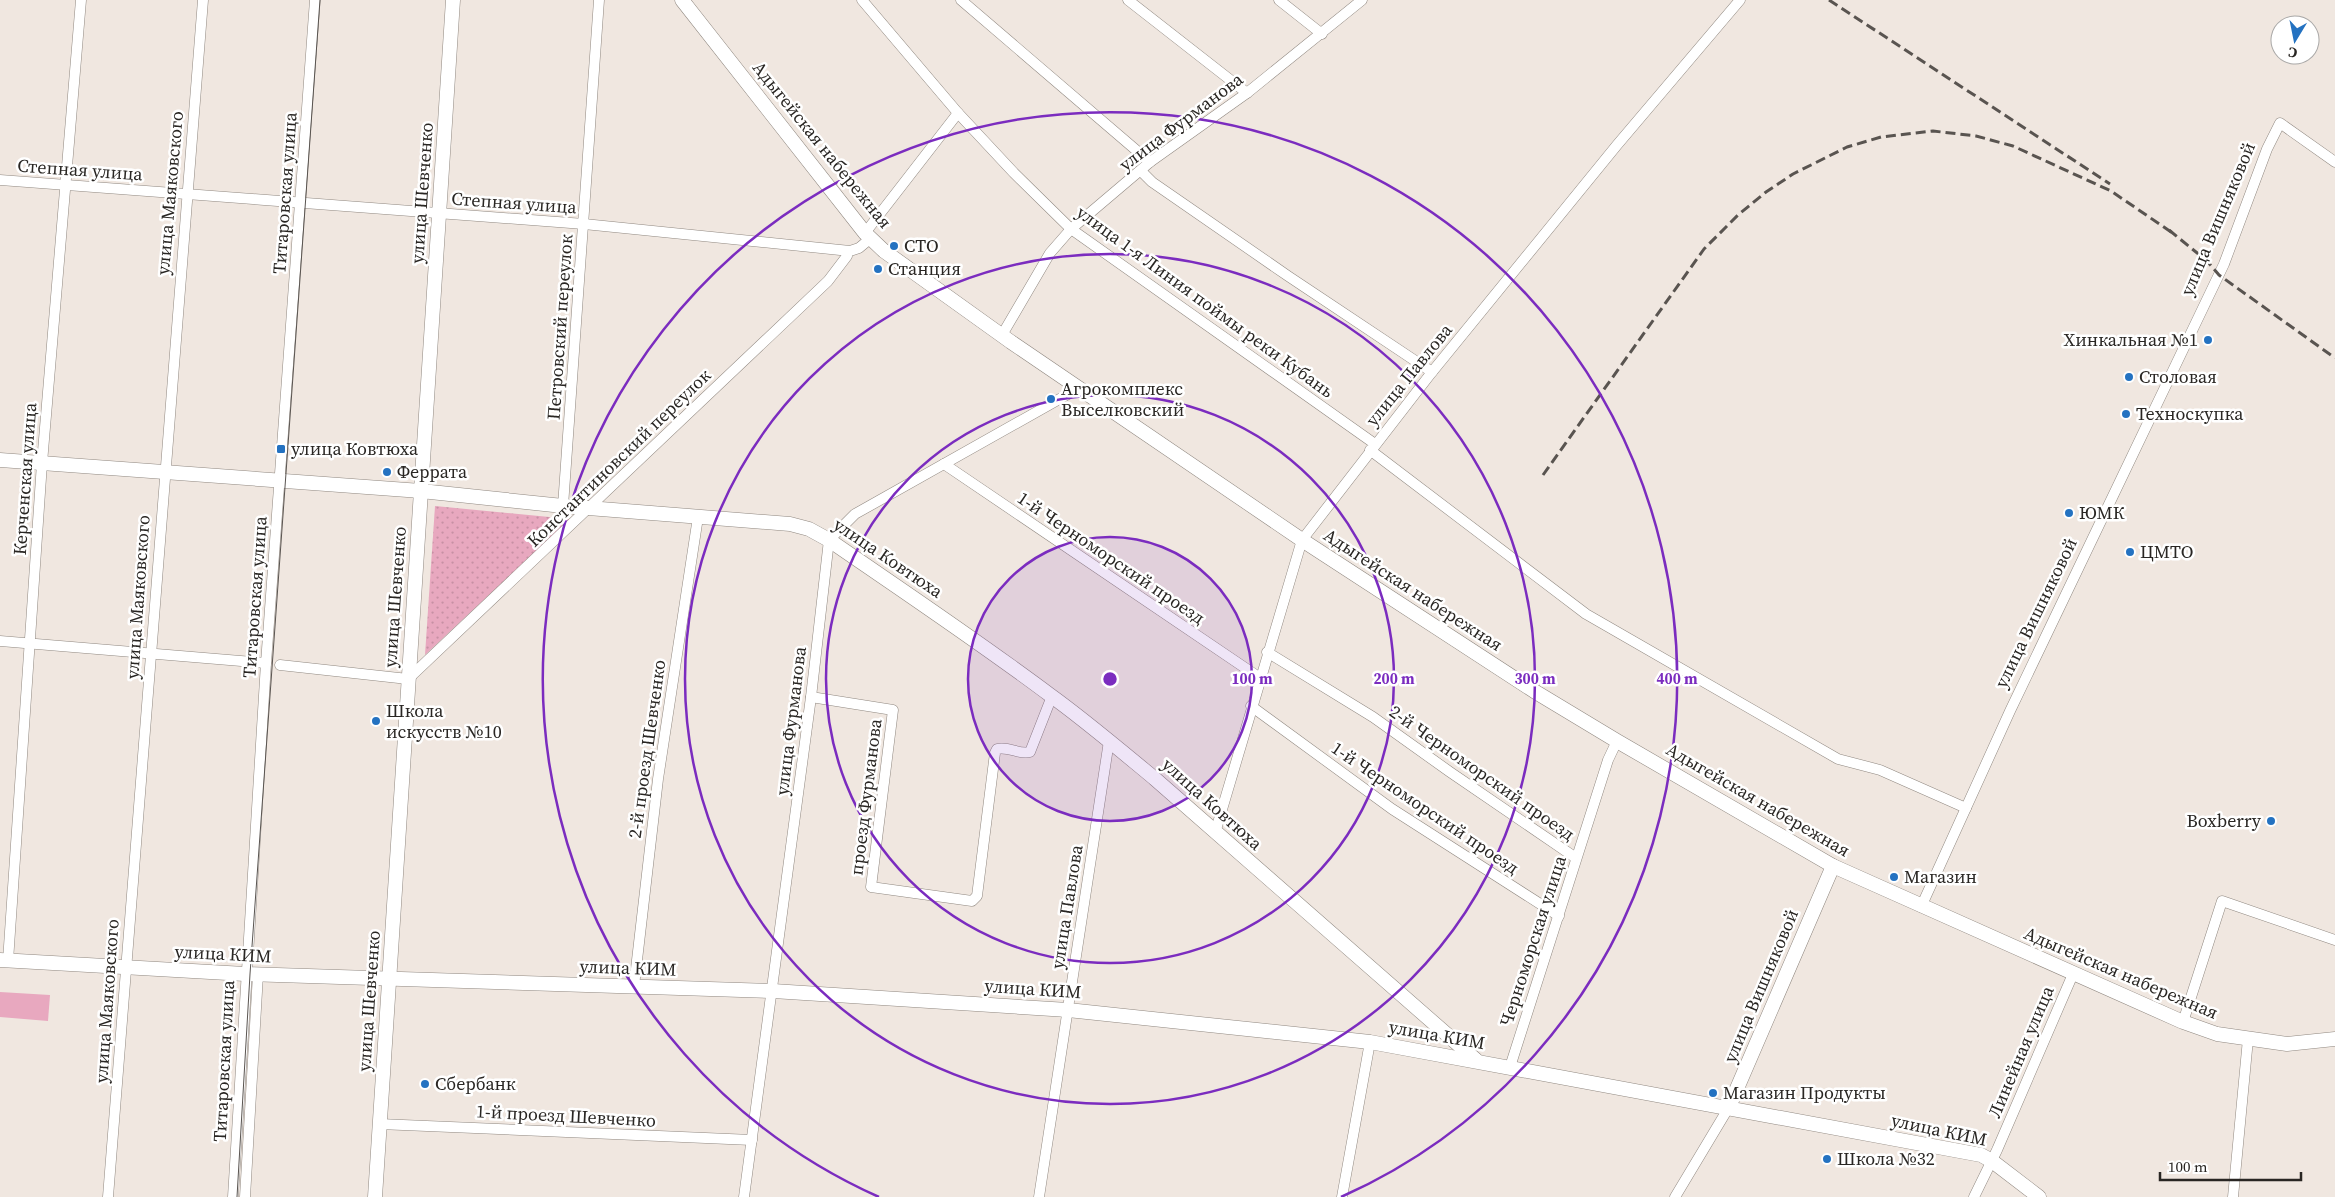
<svg xmlns="http://www.w3.org/2000/svg" width="2335" height="1197" font-family="'Source Serif 4',serif">
  <style>
    .park { fill: url(#park-dots) }
    .pitch { fill: #e8a8bf }
    .lines { fill: none; stroke-linecap: round; stroke-linejoin: round }
    .minor-casing { stroke: #908880; stroke-width: 11 }
    .tertiary-casing { stroke: #908880; stroke-width: 15 }
    .minor { stroke: #fff; stroke-width: 10 }
    .tertiary { stroke: #fff; stroke-width: 14 }
    .tram { stroke: #595450; stroke-width: 1 }
    .rail { stroke: #595450; stroke-width: 3; stroke-dasharray: 10 5; stroke-linecap: butt }
    .ring { fill: none; stroke: #7b2cbf; stroke-width: 2.5 }
    .poi-dot { fill: #2472c1; stroke: #fff; stroke-width: 2 }
    .labels { text-anchor: middle; stroke-width: 5; stroke-linejoin: round; paint-order: stroke }
    .street-label { font-size: 18px; fill: #292623; stroke: #fff }
    .poi-label { font-size: 18px; fill: #292623; stroke: #fff; text-anchor: start }
    .centre { fill: #7b2cbf; stroke: #fff; stroke-width: 2.5 }
    .ring-label { font-size: 15px; text-anchor: middle; font-weight: bold; fill: #7b2cbf; stroke: #fff; stroke-width: 5; stroke-linejoin: round; paint-order: stroke }
  </style>
  <defs>
    <pattern id="park-dots" width="8" height="8" patternUnits="userSpaceOnUse" patternTransform="scale(1.25)"><rect width="8" height="8" fill="#e8a8bf"/><path d="M2 2h.1M6 6h.1" fill="none" stroke="#c790a4" stroke-width="1.8" stroke-linecap="round"/></pattern>
  </defs>
  <rect width="100%" height="100%" fill="#f0e7e0"/>
  <!-- park -->
  <polygon class="park" points="435,506 570,519 425,655"/>
  <!-- pitch -->
  <polygon class="pitch" points="0,992 50,995 48,1021 0,1017"/>
  <g class="lines">
    <defs>
      <g id="minor">
        <polyline points="862,0 958,113 1014,173 1071,229 1375,444"/>
        <polyline points="961,0 1150,162"/>
        <polyline points="1128,0 1247,93"/>
        <polyline points="1279,0 1322,34"/>
        <polyline points="1141,171 1152,182 1288,276 1432,372"/>
        <polyline points="0,180 584,224 850,251 859,248 871,238"/>
        <polyline points="865,233 958,113"/>
        <polyline points="1002,335 1050,253 1071,229 1150,162 1247,93 1362,0"/>
        <polyline points="1370,450 1586,614 1838,759 1880,770 1966,808"/>
        <polyline points="944,464 1260,678"/>
        <polyline points="563,506 599,0"/>
        <polyline points="0,641 266,663"/>
        <polyline points="1267,652 1373,717 1450,772 1576,858"/>
        <polyline points="280,665 408,679 828,281 847,256"/>
        <path d="M 811,697 L 893,710 L 871,887 L 972,901 L 977,896 L 995,753 L 997,749 C 1009,746 1019,755 1030,752 L 1052,696"/>
        <polyline points="1251,706 1392,809 1559,916"/>
        <polyline points="1215,833 1302,540 1432,372 1617,145 1740,0"/>
        <polyline points="1921,907 2010,711 2224,264 2267,149 2280,123 2335,162"/>
        <polyline points="8,961 42,463 81,0"/>
        <polyline points="634,986 658,779 698,517"/>
        <polyline points="2183,1022 2222,901 2335,940"/>
        <polyline points="1510,1067 1608,760 1617,741"/>
        <polyline points="379,1124 752,1140"/>
        <polyline points="108,1197 203,0"/>
        <polyline points="233,1197 266,663 315,0"/>
        <polyline points="245,1197 258,974"/>
        <polyline points="744,1197 811,697 829,540 855,514 1079,388"/>
        <polyline points="1039,1197 1109,741"/>
        <polyline points="1342,1197 1370,1042"/>
        <polyline points="1675,1197 1729,1107"/>
        <polyline points="1974,1197 1997,1150 2073,974"/>
        <polyline points="2233,1197 2248,1039"/>
      </g>
      <g id="tertiary">
        <polyline points="682,0 865,233 884,251 1011,342 1302,540 1534,691 1617,741 1833,866 2183,1022 2217,1034 2287,1044 2335,1039"/>
        <path d="M 0,460 L 421,491 L 563,506 L 790,524 L 809,529 L 829,540 C 903,591 978,641 1050,695 C 1086,721 1120,750 1154,778 L 1476,1060"/>
        <polyline points="0,960 245,974 773,991 1068,1010 1370,1042 1981,1155 1992,1161 2039,1197"/>
        <polyline points="1729,1107 1833,866"/>
        <polyline points="375,1197 453,0"/>
      </g>
    </defs>
    <!-- minor casing -->
    <use href="#minor" class="minor-casing"/>
    <!-- tertiary casing -->
    <use href="#tertiary" class="tertiary-casing"/>
    <!-- minor -->
    <use href="#minor" class="minor"/>
    <!-- tertiary -->
    <use href="#tertiary" class="tertiary"/>
    <!-- tram -->
    <polyline class="tram" points="237,1197 250,974 320,0"/>
    <!-- rail -->
    <g class="rail">
      <polyline points="1829,0 2110,184"/>
      <polyline points="2169,230 2207,261 2219,275 2335,358"/>
      <polyline points="1543,475 1704,249 1738,215 1766,192 1793,174 1847,147 1881,137 1933,131 1976,136 2013,146 2111,191 2174,234"/>
    </g>
  </g>
  <!-- distance rings -->
  <circle cx="1110" cy="679" r="142" fill="#7b2cbf" fill-opacity=".12"/>
  <g class="ring">
    <circle cx="1110" cy="679" r="142"/>
    <circle cx="1110" cy="679" r="284"/>
    <circle cx="1110" cy="679" r="425"/>
    <path d="M879 1197A567 567 0 1 1 1341 1197"/>
  </g>
  <!-- markers -->
  <g class="poi-dot">
    <circle cx="894" cy="246" r="5"/>
    <circle cx="878" cy="269" r="5"/>
    <circle cx="2208" cy="340" r="5"/>
    <circle cx="2129" cy="377" r="5"/>
    <circle cx="1051" cy="399" r="5"/>
    <circle cx="2126" cy="414" r="5"/>
    <rect x="276" y="444" width="10" height="10" rx="2.5"/>
    <circle cx="387" cy="472" r="5"/>
    <circle cx="2069" cy="513" r="5"/>
    <circle cx="2130" cy="552" r="5"/>
    <circle cx="376" cy="721" r="5"/>
    <circle cx="2271" cy="821" r="5"/>
    <circle cx="1894" cy="877" r="5"/>
    <circle cx="425" cy="1084" r="5"/>
    <circle cx="1713" cy="1093" r="5"/>
    <circle cx="1827" cy="1159" r="5"/>
  </g>
  <g class="labels">
    <!-- street labels -->
    <g class="street-label">
      <text transform="translate(1181 122) rotate(-37)" y="6">улица Фурманова</text>
      <text transform="translate(822 145) rotate(51)" y="6">Адыгейская набережная</text>
      <text transform="translate(80 170) rotate(4)" y="6">Степная улица</text>
      <text transform="translate(170 193) rotate(-85)" y="6">улица Маяковского</text>
      <text transform="translate(285 193) rotate(-86)" y="6">Титаровская улица</text>
      <text transform="translate(422 193) rotate(-86)" y="6">улица Шевченко</text>
      <text transform="translate(514 203) rotate(4)" y="6">Степная улица</text>
      <text transform="translate(2218 219) rotate(-67)" y="6">улица Вишняковой</text>
      <text transform="translate(1205 302) rotate(36)" y="6">улица 1-я Линия поймы реки Кубань</text>
      <text transform="translate(560 327) rotate(-86)" y="6">Петровский переулок</text>
      <text transform="translate(1409 375) rotate(-51)" y="6">улица Павлова</text>
      <text transform="translate(619 458) rotate(-44)" y="6">Константиновский переулок</text>
      <text transform="translate(25 479) rotate(-86)" y="6">Керченская улица</text>
      <text transform="translate(888 558) rotate(34)" y="6">улица Ковтюха</text>
      <text transform="translate(1111 558) rotate(34)" y="6">1-й Черноморский проезд</text>
      <text transform="translate(1413 590) rotate(33)" y="6">Адыгейская набережная</text>
      <text transform="translate(138 597) rotate(-86)" y="6">улица Маяковского</text>
      <text transform="translate(255 597) rotate(-86)" y="6">Титаровская улица</text>
      <text transform="translate(395 597) rotate(-86)" y="6">улица Шевченко</text>
      <text transform="translate(2036 613) rotate(-64)" y="6">улица Вишняковой</text>
      <text transform="translate(791 721) rotate(-83)" y="6">улица Фурманова</text>
      <text transform="translate(647 749) rotate(-82)" y="6">2-й проезд Шевченко</text>
      <text transform="translate(1482 773) rotate(35)" y="6">2-й Черноморский проезд</text>
      <text transform="translate(866 797) rotate(-83)" y="6">проезд Фурманова</text>
      <text transform="translate(1758 800) rotate(30)" y="6">Адыгейская набережная</text>
      <text transform="translate(1212 804) rotate(42)" y="6">улица Ковтюха</text>
      <text transform="translate(1425 808) rotate(34)" y="6">1-й Черноморский проезд</text>
      <text transform="translate(1067 907) rotate(-81)" y="6">улица Павлова</text>
      <text transform="translate(1533 941) rotate(-72)" y="6">Черноморская улица</text>
      <text transform="translate(223 954) rotate(3)" y="6">улица КИМ</text>
      <text transform="translate(628 968) rotate(2)" y="6">улица КИМ</text>
      <text transform="translate(2121 973) rotate(23)" y="6">Адыгейская набережная</text>
      <text transform="translate(1761 986) rotate(-67)" y="6">улица Вишняковой</text>
      <text transform="translate(1033 989) rotate(4)" y="6">улица КИМ</text>
      <text transform="translate(107 1001) rotate(-86)" y="6">улица Маяковского</text>
      <text transform="translate(369 1001) rotate(-86)" y="6">улица Шевченко</text>
      <text transform="translate(1437 1035) rotate(10)" y="6">улица КИМ</text>
      <text transform="translate(2021 1052) rotate(-67)" y="6">Линейная улица</text>
      <text transform="translate(224 1061) rotate(-87)" y="6">Титаровская улица</text>
      <text transform="translate(566 1116) rotate(3)" y="6">1-й проезд Шевченко</text>
      <text transform="translate(1939 1130) rotate(12)" y="6">улица КИМ</text>
    </g>
    <!-- poi labels -->
    <g class="poi-label">
      <text x="904" y="252">СТО</text>
      <text x="888" y="275">Станция</text>
      <text x="2198" y="346" text-anchor="end">Хинкальная №1</text>
      <text x="2139" y="383">Столовая</text>
      <text x="1061" y="395">Агрокомплекс<tspan x="1061" dy="21">Выселковский</tspan></text>
      <text x="2136" y="420">Техноскупка</text>
      <text x="291" y="455">улица Ковтюха</text>
      <text x="397" y="478">Феррата</text>
      <text x="2079" y="519">ЮМК</text>
      <text x="2140" y="558">ЦМТО</text>
      <text x="386" y="717">Школа<tspan x="386" dy="21">искусств №10</tspan></text>
      <text x="2261" y="827" text-anchor="end">Boxberry</text>
      <text x="1904" y="883">Магазин</text>
      <text x="435" y="1090">Сбербанк</text>
      <text x="1723" y="1099">Магазин Продукты</text>
      <text x="1837" y="1165">Школа №32</text>
    </g>
  </g>
  <circle cx="1110" cy="679" r="8" class="centre"/>
  <g class="ring-label">
    <text x="1252" y="684">100 m</text>
    <text x="1394" y="684">200 m</text>
    <text x="1535" y="684">300 m</text>
    <text x="1677" y="684">400 m</text>
  </g>
  <!-- north arrow -->
  <g transform="translate(2295 40) rotate(190)"><circle r="24" fill="#ffffff" stroke="#a9a8a7"/>
  <path d="M0-4L9 19L0 12L-9 19Z" fill="#2472c1"/>
  <text y="-8" font-size="14" font-weight="bold" text-anchor="middle" fill="#292623">С</text>
  </g>
  <!-- scale -->
  <path d="M2160 1172v8h141v-8" fill="none" stroke="#292623" stroke-width="2.5"/>
  <text x="2168" y="1172" font-size="15" fill="#292623" stroke="#ffffff" stroke-width="4" paint-order="stroke">100 m</text>
</svg>
